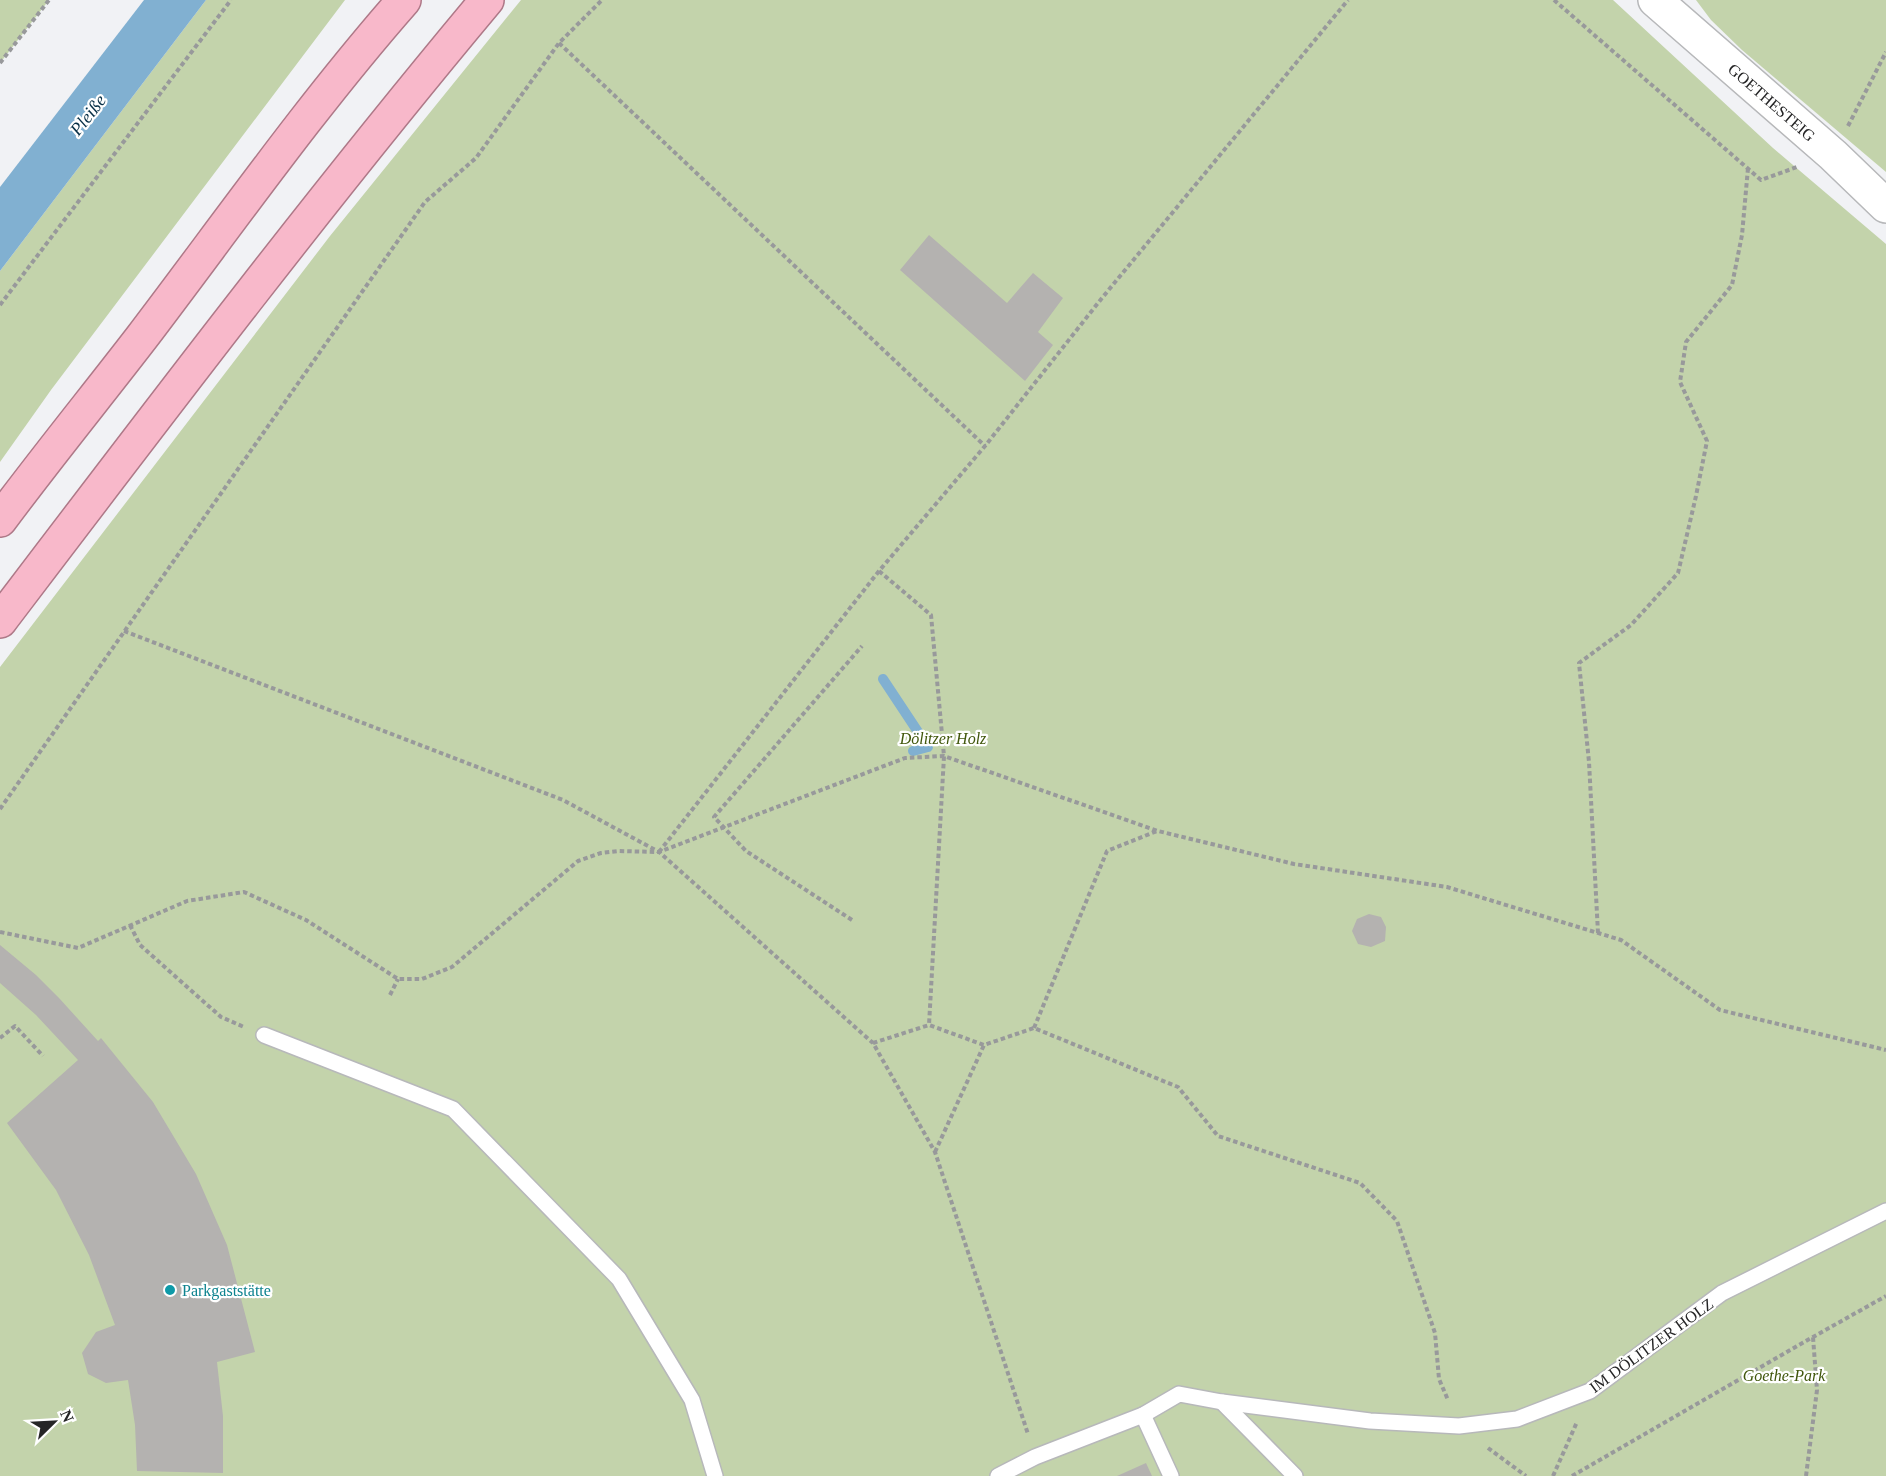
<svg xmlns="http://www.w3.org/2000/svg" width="1886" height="1476" font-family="'Times New Roman',serif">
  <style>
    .green { fill: #c3d3ab }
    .water { fill: #81b0d1 }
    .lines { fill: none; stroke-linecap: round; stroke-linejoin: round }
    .stream { stroke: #81b0d1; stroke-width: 10 }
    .building { fill: #b4b2b0 }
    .service-casing { stroke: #b7b8ba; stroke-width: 18 }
    .secondary-casing { stroke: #b7b8ba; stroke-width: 36 }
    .trunk-casing { stroke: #ae7988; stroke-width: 36 }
    .path { stroke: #98999b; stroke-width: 4; stroke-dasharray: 4.5 3; stroke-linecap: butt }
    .service { stroke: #fff; stroke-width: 15 }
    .secondary { stroke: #fff; stroke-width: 33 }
    .trunk { stroke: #f8b8ca; stroke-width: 33 }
    .culture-dot { fill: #0f9aa8; stroke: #fff; stroke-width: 2 }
    .labels { text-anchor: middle; stroke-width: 4.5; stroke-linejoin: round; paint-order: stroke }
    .street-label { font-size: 16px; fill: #252526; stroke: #fff }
    .park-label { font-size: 16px; font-style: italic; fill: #41570c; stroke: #fff }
    .culture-label { font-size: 16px; fill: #0d838f; stroke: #fff; text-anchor: start }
    .water-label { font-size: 18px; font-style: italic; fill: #072f46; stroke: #fff }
  </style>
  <rect width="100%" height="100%" fill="#f1f2f5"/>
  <!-- green -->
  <g class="green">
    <polygon points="0,0 49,0 0,63"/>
    <polygon points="206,0 345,0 51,390 0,462 0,271"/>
    <polygon points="521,0 1613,0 1773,148 1886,244 1886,1476 0,1476 0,667 330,236"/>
    <polygon points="1696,0 1886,0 1886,172 1742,50 1711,20"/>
  </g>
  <!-- water -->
  <polygon class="water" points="144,0 206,0 0,271 0,187"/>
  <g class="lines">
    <!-- stream -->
    <polyline class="stream" points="883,679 928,747 913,751"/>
  </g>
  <!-- building -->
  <g class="building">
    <polygon points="929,235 1007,303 1033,273 1063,298 1038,332 1053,345 1025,381 900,270"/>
    <polygon points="1369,914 1381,917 1386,927 1385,941 1371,947 1358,944 1352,931 1357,919"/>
    <polygon points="0,945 36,975 59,998 98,1041 101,1038 153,1102 196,1174 227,1245 255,1352 217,1362 223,1416 223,1473 137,1471 135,1425 128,1380 106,1383 88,1374 82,1353 96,1332 115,1325 89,1255 56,1190 7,1123 78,1060 36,1015 0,983"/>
    <polygon points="1146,1463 1152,1476 1117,1476"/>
  </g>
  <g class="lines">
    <defs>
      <g id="service">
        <polyline points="264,1035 453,1109 619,1279 692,1400 715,1476"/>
        <polyline points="1222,1402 1295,1476"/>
        <polyline points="1143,1415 1171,1476"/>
        <polyline points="998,1476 1035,1457 1143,1415 1179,1394 1222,1402 1370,1421 1459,1426 1517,1419 1590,1391 1722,1293 1886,1211"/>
      </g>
      <polyline id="secondary" points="1655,0 1833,155 1886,206"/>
      <g id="trunk">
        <path d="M 0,520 C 46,458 95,398 142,337 C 228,224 310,107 404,0"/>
        <path d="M 0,621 C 159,412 318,202 487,0"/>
      </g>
    </defs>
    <!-- service casing -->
    <use href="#service" class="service-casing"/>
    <!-- secondary casing -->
    <use href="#secondary" class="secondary-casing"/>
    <!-- trunk casing -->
    <use href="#trunk" class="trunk-casing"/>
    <!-- path -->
    <g class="path">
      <polyline points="1554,0 1761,180 1797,167"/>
      <polyline points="559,43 985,446"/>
      <polyline points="0,63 49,0"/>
      <polyline points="1848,126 1886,52"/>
      <polyline points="0,305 231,0"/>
      <polyline points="879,571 931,615 944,756 929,1025"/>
      <polyline points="124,631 563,800 659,852 873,1043 935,1152 1028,1434"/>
      <polyline points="0,809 425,202 476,158 559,43 602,0"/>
      <polyline points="659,852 879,571 985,446 1102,298 1348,0"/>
      <polyline points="852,920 746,851 714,817 862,646"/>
      <polyline points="130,925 140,945 221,1017 244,1027"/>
      <polyline points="0,932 78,948 187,901 244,892 306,920 398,979 422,979 452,967 578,861 601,853 618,851 659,852 905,758 944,756 1158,831 1294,864 1447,887 1621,940 1720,1010 1886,1050"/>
      <polyline points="1598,933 1589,762 1579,663 1631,625 1678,573 1696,496 1707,441 1680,382 1686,342 1732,285 1742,235 1748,168"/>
      <polyline points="390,995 398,979"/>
      <polyline points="1034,1028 1107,851 1157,831"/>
      <polyline points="0,1038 15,1026 43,1056"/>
      <polyline points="873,1043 929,1025 984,1045 1034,1028 1178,1087 1218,1136 1360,1183 1397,1221 1435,1333 1439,1379 1448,1400"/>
      <polyline points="935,1152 984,1045"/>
      <polyline points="1488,1448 1526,1476"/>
      <polyline points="1553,1476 1577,1422"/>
      <polyline points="1572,1476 1813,1337 1886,1296"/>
      <polyline points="1806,1476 1817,1390 1813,1337"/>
    </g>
    <!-- service -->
    <use href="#service" class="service"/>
    <!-- secondary -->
    <use href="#secondary" class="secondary"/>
    <!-- trunk -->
    <use href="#trunk" class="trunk"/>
  </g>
  <!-- markers -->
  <circle class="culture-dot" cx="170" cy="1290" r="6"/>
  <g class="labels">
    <!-- street labels -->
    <g class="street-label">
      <text transform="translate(1772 102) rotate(41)" y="6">GOETHESTEIG</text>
      <text transform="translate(1651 1345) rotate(-36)" y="6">IM DÖLITZER HOLZ</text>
    </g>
    <!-- park labels -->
    <g class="park-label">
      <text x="943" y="744">Dölitzer Holz</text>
      <text x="1784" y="1381">Goethe-Park</text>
    </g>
    <!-- culture labels -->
    <g class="culture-label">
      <text x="182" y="1296">Parkgaststätte</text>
    </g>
    <!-- water labels -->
    <g class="water-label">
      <text transform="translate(88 115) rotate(-52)" y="6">Pleiße</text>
    </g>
  </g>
  <!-- north arrow -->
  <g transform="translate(54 1422) rotate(66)" stroke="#ffffff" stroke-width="4.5" paint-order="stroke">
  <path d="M0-4.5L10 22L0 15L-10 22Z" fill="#252526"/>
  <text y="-9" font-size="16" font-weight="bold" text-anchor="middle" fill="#252526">N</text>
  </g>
</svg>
